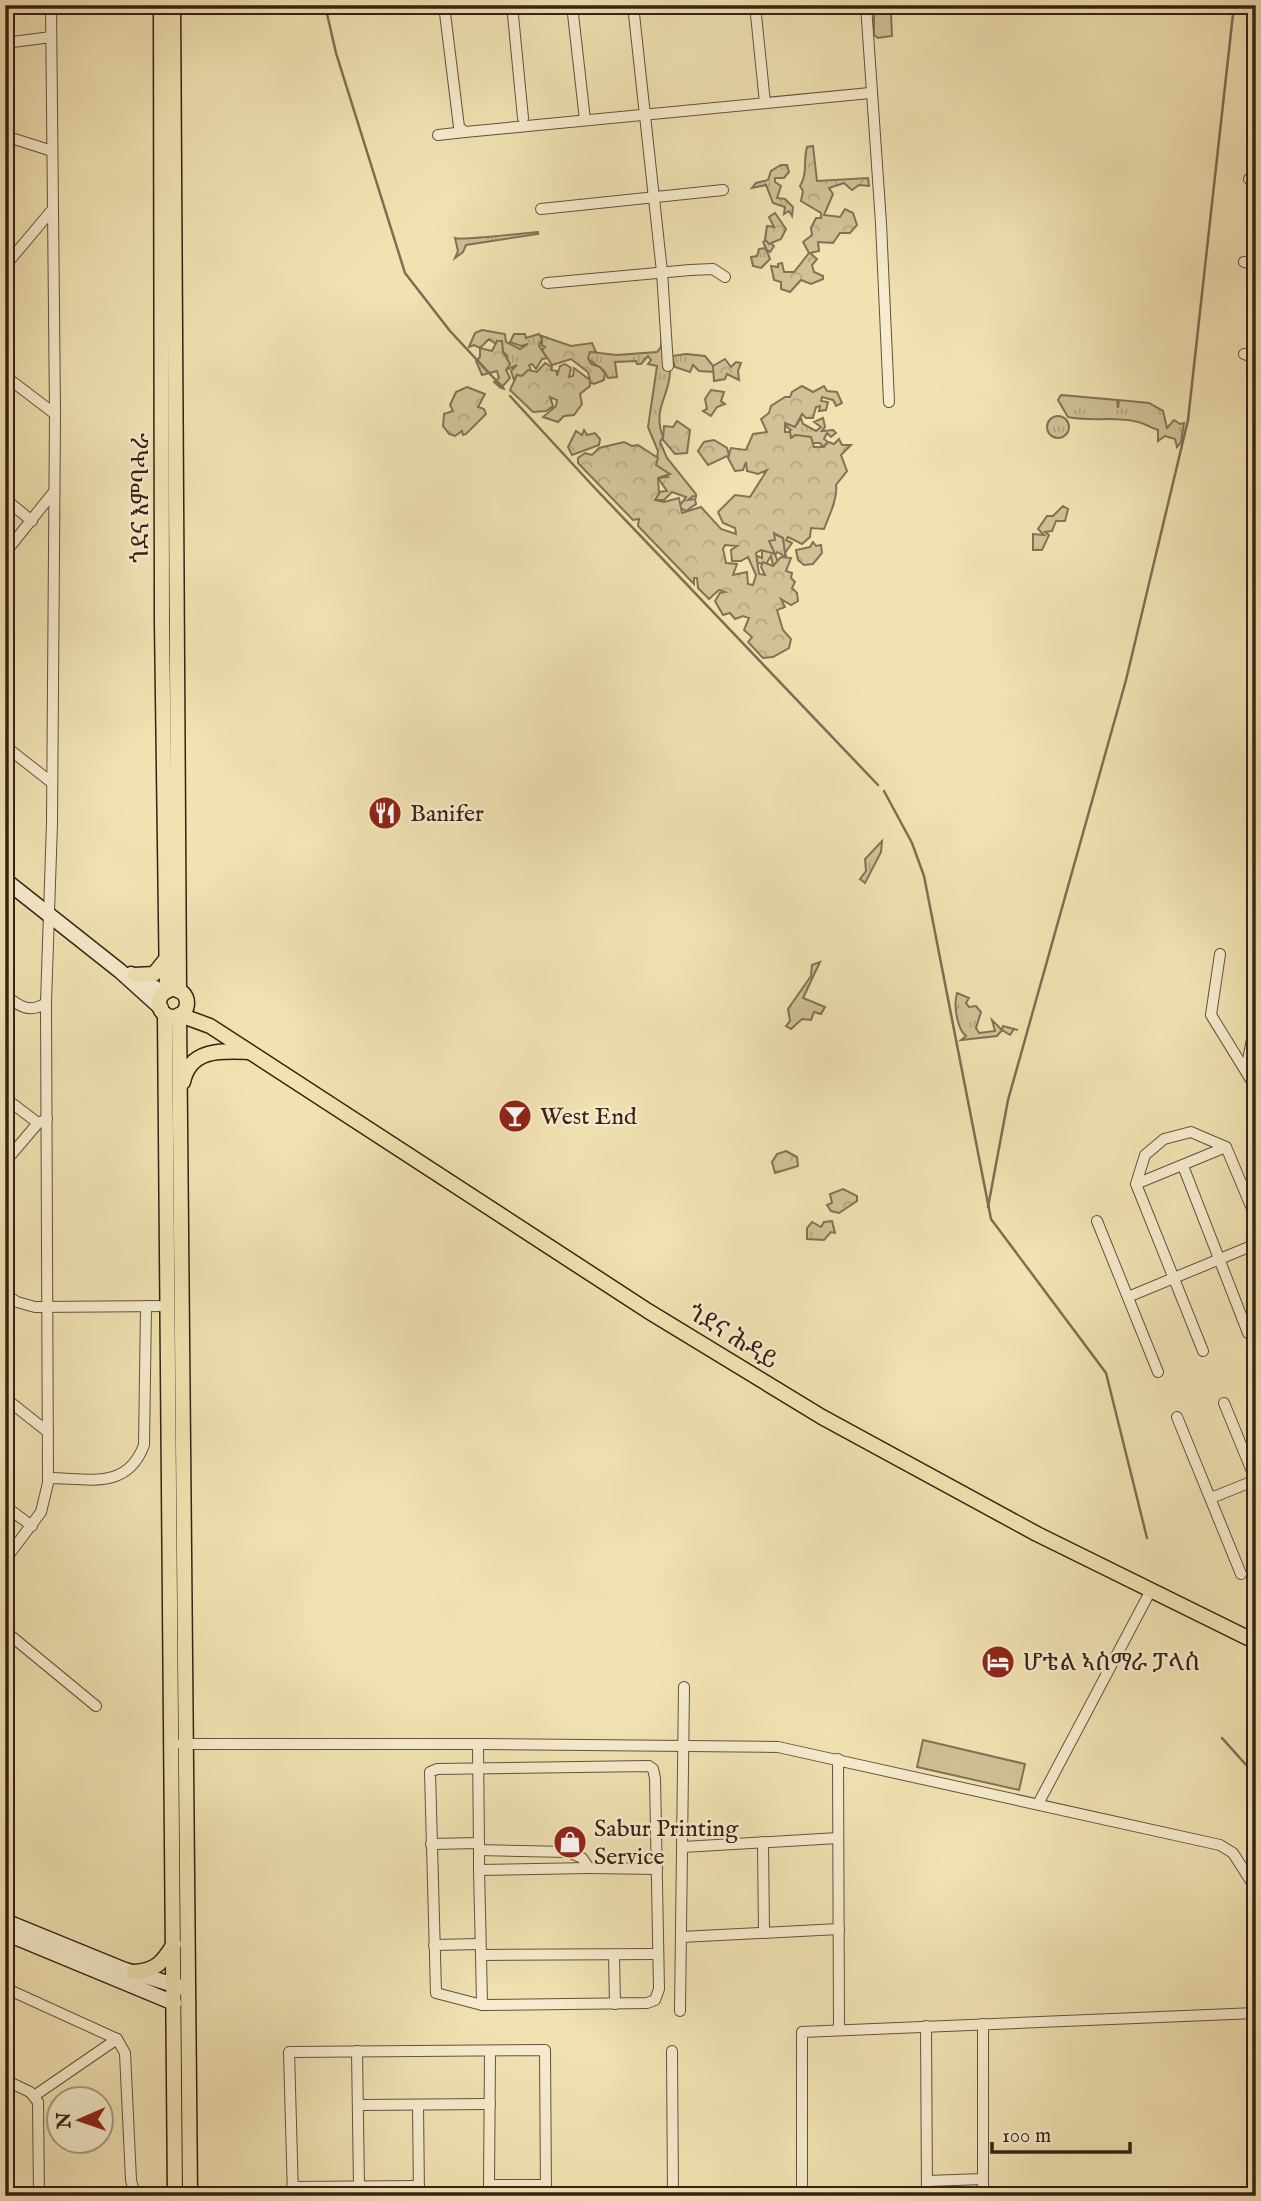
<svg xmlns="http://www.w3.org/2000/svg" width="1261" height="2201" font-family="'IM FELL English','Noto Serif Ethiopic',serif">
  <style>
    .grass { fill: url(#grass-tufts); stroke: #847156; stroke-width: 2 }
    .forest { fill: url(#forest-crowns); stroke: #847156; stroke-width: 2; fill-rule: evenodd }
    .garden { fill: #d1c197; stroke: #847156; stroke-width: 2 }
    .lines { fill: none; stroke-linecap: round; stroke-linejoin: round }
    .stream { stroke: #816d54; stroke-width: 2.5 }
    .street-casing { stroke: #66513d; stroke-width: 12 }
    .secondary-casing { stroke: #372116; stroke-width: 17 }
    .primary-casing { stroke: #372116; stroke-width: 17 }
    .street { stroke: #f6eccd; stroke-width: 10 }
    .secondary { stroke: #f6eccd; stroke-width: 14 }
    .primary { stroke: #f1e2b2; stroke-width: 14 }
    .labels { text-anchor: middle; stroke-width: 5; stroke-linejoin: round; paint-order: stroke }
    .street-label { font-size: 24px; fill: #372116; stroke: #f6eccd }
    .poi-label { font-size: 24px; fill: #372116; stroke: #f6eccd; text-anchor: start }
  </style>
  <defs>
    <pattern id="grass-tufts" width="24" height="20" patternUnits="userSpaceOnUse" patternTransform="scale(1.75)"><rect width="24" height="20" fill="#d1c197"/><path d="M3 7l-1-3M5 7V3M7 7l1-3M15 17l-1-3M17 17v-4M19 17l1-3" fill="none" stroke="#b4a681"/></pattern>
    <pattern id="forest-crowns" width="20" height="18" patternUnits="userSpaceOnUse" patternTransform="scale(1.75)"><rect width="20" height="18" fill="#d1c197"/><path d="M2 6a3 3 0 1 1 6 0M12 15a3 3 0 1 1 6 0" fill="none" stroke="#b4a681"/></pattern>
  </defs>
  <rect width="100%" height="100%" fill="#f1e2b2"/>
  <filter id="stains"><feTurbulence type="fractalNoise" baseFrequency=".00286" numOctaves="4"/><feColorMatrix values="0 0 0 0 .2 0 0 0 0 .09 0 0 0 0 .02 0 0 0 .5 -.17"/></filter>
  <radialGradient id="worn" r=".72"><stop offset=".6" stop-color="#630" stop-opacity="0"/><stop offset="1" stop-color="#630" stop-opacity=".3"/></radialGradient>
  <!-- grass -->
  <g class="grass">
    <polygon points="781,165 787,165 789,172 784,178 775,178 775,182 781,186 777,198 785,199 793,207 792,216 789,211 784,214 785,207 773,203 766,185 752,188 756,183 768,180 771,171"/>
    <path d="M 538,232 L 538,234 L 466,245 L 463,252 L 455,258 L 458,251 L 455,238 C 462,241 524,233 538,232 Z"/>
    <polygon points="766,240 774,246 770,252 766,249 770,259 761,268 753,266 751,257 757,256 759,249 766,248 763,242"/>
    <polygon points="482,330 505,334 506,342 520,349 528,344 521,346 510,342 514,334 525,334 526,338 539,334 542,339 539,346 547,358 542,359 536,369 532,364 529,365 531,370 520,377 517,375 514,380 511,371 517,365 508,369 507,355 503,352 501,341 496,344 489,339 480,348 474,345 469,347 475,333"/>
    <path d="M 662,332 C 664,344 670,360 670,371 C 670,396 652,408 663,437 L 660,442 L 667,458 L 696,494 L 696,497 L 693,496 L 688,500 L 695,499 L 696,504 L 686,511 L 679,507 L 686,497 L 672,492 L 664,500 L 654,500 L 659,492 L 667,491 L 658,478 L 668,477 L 656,465 L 658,451 L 648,427 L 657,366 L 648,364 L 651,360 L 648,356 L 641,364 L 637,364 L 636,361 L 615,362 L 617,377 L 608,378 L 604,371 L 587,358 L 590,352 L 617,355 L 657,352 L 661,347 Z"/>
    <polygon points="686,354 705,356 714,367 714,372 699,371 693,365 690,372 675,367 672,356"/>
    <path d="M 1061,395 L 1117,400 L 1118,408 L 1119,400 L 1149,403 L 1163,411 L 1167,428 L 1174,420 L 1180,424 L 1184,423 L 1181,442 L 1177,447 L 1175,439 L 1165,436 L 1158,441 L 1158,430 C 1152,428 1143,423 1138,422 C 1115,416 1091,422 1068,417 L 1058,400 Z"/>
    <circle cx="1058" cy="427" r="11"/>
    <polygon points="801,418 803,424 816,431 821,427 814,422 823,418 825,427 822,431 833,430 836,433 831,437 827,433 824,439 828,442 823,447 820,443 812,443 809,438 795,435 791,438 788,432 791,430 784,425 797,424"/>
    <polygon points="1063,506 1068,509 1065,521 1056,521 1052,531 1045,532 1049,535 1042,550 1033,550 1033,534 1044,535 1038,529 1047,516 1053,516"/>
    <polygon points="773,533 783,538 786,557 777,552 775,555 778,561 773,566 771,556 766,564 757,563 755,555 762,558 762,551 772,551 768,541 774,537"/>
    <polygon points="882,841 881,852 865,883 860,879 866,871 865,859"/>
    <polygon points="820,962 803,998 825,1007 821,1014 814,1012 811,1020 802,1019 791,1029 786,1026 790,1021 788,1009 811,976 812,965"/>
    <path d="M 957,993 L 969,998 L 966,1003 L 969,1007 L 976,1006 L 981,1012 L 976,1028 L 979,1033 L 995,1031 L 992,1020 L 1002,1030 L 1003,1026 L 1018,1030 L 1014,1029 L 1010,1035 L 1002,1030 L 997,1036 L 961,1040 L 966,1036 C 958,1030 953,1007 957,993 Z"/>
    <polygon points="832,1221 835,1233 831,1232 824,1240 807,1239 807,1228 812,1222 821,1227 824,1222"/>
  </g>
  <!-- forest -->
  <g class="forest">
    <polygon points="883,9 891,14 892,36 878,38 874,35 874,15"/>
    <path d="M 813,146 L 817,181 L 868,178 L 869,186 L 859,185 L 852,190 L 844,183 L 829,188 L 833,194 L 824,215 L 840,217 L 845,209 L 853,213 L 857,225 L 850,233 L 840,233 L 833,243 L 818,242 L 819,251 L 810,253 L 817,259 L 812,265 L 814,272 L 823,276 L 823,279 L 811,284 L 801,280 L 790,292 L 781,289 L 781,282 L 774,280 L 771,266 L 778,267 L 778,264 L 782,263 L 784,272 L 794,272 L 809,253 L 803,242 L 812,235 L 811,228 L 816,218 L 821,218 L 821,213 L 801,201 L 803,191 L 800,186 C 808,173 803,161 807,147 Z"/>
    <polygon points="775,213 786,229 781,239 769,244 765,239 767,226 774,227 769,217"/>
    <polygon points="542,336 571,346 592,343 596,352 590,352 588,358 591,364 600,367 605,373 604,380 594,384 590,382 590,386 580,394 582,404 574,415 564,416 558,422 543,417 556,406 557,400 550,397 553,406 546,411 533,412 510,390 517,375 522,376 528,370 537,372 545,363 552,367 551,370 557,371 557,376 560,366 565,364 571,368 569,377 573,376 574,368 590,380 588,372 571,359 552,365 542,350 545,347 542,346"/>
    <polygon points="497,341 502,341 503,352 510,364 506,370 510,378 501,388 494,382 499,378 497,371 482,375 476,361 480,357 480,348 492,351"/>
    <polygon points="725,359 731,367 736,362 741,363 738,371 739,380 727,374 725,379 714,381 713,366"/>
    <path d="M 802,386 L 813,392 L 824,386 L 827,391 L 837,392 L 842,403 L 836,406 L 833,400 L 822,397 L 821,401 L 828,402 L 826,410 L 819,411 L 820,406 L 816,407 L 813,418 L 806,418 L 802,414 L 795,427 L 785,423 L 785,432 L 790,432 L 791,438 L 796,435 L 811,437 L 814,447 L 824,447 L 828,442 L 834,444 L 839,439 L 842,445 L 851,445 L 841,455 L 847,471 L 836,485 C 838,498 829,516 824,529 L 811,528 L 810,537 L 802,544 L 788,537 L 786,540 L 792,543 L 785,553 L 783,538 L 774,533 L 775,540 L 769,541 L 775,554 L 761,550 L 756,553 L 759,574 L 765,575 L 761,567 L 763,562 L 773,566 L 781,557 L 791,558 L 786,571 L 792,573 L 791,578 L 795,582 L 792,588 L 797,593 L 798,601 L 791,605 L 781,599 L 785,607 L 777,610 L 783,630 L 791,639 L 789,648 L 773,657 L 763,658 L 748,642 L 752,637 L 744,630 L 749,618 L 743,616 L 735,619 L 730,613 L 723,615 L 715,601 L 720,593 L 725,592 L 719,590 L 709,599 L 698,588 L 697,578 L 694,578 L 694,584 L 638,526 L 639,519 L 633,520 L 578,463 L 578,458 L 585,453 L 592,455 L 599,448 L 624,442 L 632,446 L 638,445 L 658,458 L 656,465 L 670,474 L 658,478 L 659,494 L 655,500 L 664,502 L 679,498 L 682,513 L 701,507 L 721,529 L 736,534 L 735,528 L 723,523 L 718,512 L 735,495 L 750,497 L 767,470 L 758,474 L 747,471 L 746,462 L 743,470 L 735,471 L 727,456 L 708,465 L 698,451 L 704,442 L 714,440 L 727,448 L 729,455 L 731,448 L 746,450 L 753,434 L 767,432 L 761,419 L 769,413 L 771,406 L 785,397 L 790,397 L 792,392 ZM 725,545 L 737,546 L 731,550 L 732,561 L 741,561 L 748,557 L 756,575 L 753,585 L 748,584 L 747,572 L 733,575 L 737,564 L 726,563 L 723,549 Z"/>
    <polygon points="467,387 485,394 478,407 484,409 486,414 466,434 463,435 462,431 455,436 449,434 443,426 444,414 453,411 450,405 456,392"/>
    <polygon points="711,390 724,392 721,401 725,404 717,407 711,416 703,411 707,409 705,399"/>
    <polygon points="677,421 690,430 687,453 675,454 663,440 664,426 673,427"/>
    <polygon points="584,430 587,435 595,433 600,439 599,445 572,455 568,447 576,431 582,435"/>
    <polygon points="813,542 816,546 821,545 822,553 813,564 804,565 798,560 796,550 810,547"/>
    <polygon points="786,1151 797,1157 798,1166 775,1173 772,1162 777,1154"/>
    <polygon points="843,1189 857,1196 857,1201 839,1213 831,1211 827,1205 832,1203 830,1194"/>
  </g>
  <!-- garden -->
  <polygon class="garden" points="923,1740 1025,1764 1019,1790 917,1767"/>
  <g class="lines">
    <!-- stream -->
    <g class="stream">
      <polyline points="325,5 336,53 405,273 450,331 504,389"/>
      <polyline points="510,396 592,485 878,785"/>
      <polyline points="884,791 912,843 924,876 991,1219 1106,1373 1147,1538"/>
      <polyline points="988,1207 1008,1100 1126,680 1188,420 1234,5"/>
      <polyline points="1222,1738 1256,1776"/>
    </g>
    <defs>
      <g id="street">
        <polyline points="444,5 459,127 465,132 870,93"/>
        <polyline points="512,5 523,118"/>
        <polyline points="572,5 585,120"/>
        <polyline points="633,5 662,272 668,366"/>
        <polyline points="755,5 765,103"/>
        <polyline points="866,5 881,223 889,402"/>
        <polyline points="5,43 51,37"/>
        <polyline points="1252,95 1256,96"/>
        <polyline points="438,135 465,132"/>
        <polyline points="5,136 52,151"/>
        <polyline points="1249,179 1256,181"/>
        <polyline points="541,209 723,190"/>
        <polyline points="1244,262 1256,265"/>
        <polyline points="5,266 52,210"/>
        <polyline points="547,283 690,270 713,269 725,277"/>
        <polyline points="1244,354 1256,358"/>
        <polyline points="5,376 55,414"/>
        <polyline points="5,499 32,521"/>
        <polyline points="5,553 52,494"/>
        <polyline points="5,746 51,782"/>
        <polyline points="1220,954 1211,1015 1256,1088"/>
        <path d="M 5,995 C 19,1006 29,1014 46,1003"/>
        <polyline points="1246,1070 1256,1019"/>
        <polyline points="5,1098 38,1123"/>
        <polyline points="5,1162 38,1123 47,1119"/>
        <polyline points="1183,1166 1248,1333"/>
        <polyline points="1136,1184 1226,1147"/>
        <polyline points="1097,1221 1158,1372"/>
        <polyline points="5,1294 17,1302 35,1307 168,1306"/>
        <polyline points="1128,1297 1256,1244"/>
        <polyline points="1203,1351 1136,1184 1145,1155 1164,1139 1191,1132 1226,1147 1256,1218"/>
        <polyline points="5,1398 48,1432"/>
        <polyline points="1224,1403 1256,1481"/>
        <polyline points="1177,1417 1241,1574"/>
        <path d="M 48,1478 C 88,1478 127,1491 144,1445 L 146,1306"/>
        <polyline points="1211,1498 1256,1480"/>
        <polyline points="5,1506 32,1526"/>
        <polyline points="5,1560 41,1512 48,1483 46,1003 52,823 55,414 51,5"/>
        <polyline points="5,1631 96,1706"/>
        <polyline points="181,1744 478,1744 479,1850 568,1852 582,1858 589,1868 657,1869"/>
        <polyline points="478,1744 778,1747 1220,1845 1233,1853 1256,1889"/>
        <polyline points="838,1759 839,2029"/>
        <polygon points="649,1766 653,1769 655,1778 659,1989 655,2000 647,2003 482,2005 436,1993 430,1772 437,1769"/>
        <polyline points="1038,1804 1151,1590"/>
        <polyline points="763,1842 764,1933"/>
        <polyline points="431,1844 479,1843"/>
        <polyline points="683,1847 838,1838"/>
        <polyline points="479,1850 479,1870 589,1868"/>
        <polyline points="479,1870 481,1955"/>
        <polyline points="681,1937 839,1929"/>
        <polyline points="434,1945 480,1944"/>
        <polyline points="614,1955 615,2004"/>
        <polyline points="5,1988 117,2039 125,2053 131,2180 135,2196"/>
        <polyline points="482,2005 481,1955 658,1954"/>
        <polyline points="680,2011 684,1687"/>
        <polyline points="926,2026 927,2196"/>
        <polyline points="357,2051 359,2186"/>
        <polyline points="490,2051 489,2185 546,2185"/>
        <polyline points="672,2051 673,2196"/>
        <polyline points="5,2080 30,2092 38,2102 39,2196"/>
        <polyline points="34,2096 117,2039"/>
        <polyline points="358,2105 490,2104"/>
        <polyline points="418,2105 419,2196"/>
        <polyline points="927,2181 983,2179"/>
        <polyline points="292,2187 419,2186"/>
        <polyline points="293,2196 289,2052 545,2050 546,2196"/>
        <polyline points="802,2196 802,2032 1256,2013"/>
        <polyline points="983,2196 983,2024"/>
      </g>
      <g id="secondary">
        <polyline points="5,880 120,971 161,1008"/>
        <polyline points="131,974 164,993"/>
        <polyline points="5,1921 125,1970 184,1988"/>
        <polyline points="5,1933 174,2003"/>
      </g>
      <g id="primary">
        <polyline points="161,5 162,622 167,991"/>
        <polyline points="173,5 179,991"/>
        <polyline points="135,975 154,974 167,958"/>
        <circle cx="173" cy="1003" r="14"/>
        <polyline points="165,1014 175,2196"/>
        <polyline points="179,1015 190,2196"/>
        <polyline points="180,1015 210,1026 648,1311 822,1417 1037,1534 1256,1642"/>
        <path d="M 183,1082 C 190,1048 222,1051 249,1052"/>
        <path d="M 134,1972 C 156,1971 163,1962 174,1944"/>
      </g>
    </defs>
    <!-- street casing -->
    <use href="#street" class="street-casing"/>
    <!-- secondary casing -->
    <use href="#secondary" class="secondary-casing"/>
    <!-- primary casing -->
    <use href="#primary" class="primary-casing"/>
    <!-- street -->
    <use href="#street" class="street"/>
    <!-- secondary -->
    <use href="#secondary" class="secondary"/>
    <!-- primary -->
    <use href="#primary" class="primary"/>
  </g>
  <!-- icons -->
  <defs>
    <symbol id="restaurant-disc" viewBox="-11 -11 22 22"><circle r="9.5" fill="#8f2418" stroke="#f6eccd"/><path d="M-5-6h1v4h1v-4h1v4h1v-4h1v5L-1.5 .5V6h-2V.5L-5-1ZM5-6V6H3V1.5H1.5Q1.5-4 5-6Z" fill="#fff"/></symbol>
    <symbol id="bar-disc" viewBox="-11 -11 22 22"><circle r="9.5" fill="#8f2418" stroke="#f6eccd"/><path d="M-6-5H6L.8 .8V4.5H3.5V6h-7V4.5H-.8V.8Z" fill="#fff"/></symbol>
    <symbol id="hotel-disc" viewBox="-11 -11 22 22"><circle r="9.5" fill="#8f2418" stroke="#f6eccd"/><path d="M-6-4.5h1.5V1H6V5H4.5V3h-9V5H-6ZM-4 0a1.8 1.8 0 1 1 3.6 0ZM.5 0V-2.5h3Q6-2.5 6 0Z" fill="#fff"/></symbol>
    <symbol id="shop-disc" viewBox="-11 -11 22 22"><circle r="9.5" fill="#8f2418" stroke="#f6eccd"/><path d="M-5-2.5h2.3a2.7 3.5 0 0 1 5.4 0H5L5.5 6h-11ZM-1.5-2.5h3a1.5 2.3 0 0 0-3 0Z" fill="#fff"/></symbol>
  </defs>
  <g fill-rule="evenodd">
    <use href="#restaurant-disc" x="366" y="794" width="38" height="38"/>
    <use href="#bar-disc" x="496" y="1097" width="38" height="38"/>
    <use href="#hotel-disc" x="979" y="1643" width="38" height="38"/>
    <use href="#shop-disc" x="551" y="1823" width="38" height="38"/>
  </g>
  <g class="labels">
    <!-- street labels -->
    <g class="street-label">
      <text transform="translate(140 498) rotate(-90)" y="8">ጎደና እምባሓራ</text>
      <text transform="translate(733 1336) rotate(32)" y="8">ጎደና ሕዳይ</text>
    </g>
    <!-- poi labels -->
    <g class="poi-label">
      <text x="410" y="821">Banifer</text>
      <text x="540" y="1124">West End</text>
      <text x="1023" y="1670">ሆቴል ኣስማራ ፓላስ</text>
      <text x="594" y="1836">Sabur Printing<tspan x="594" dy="28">Service</tspan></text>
    </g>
  </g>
  <!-- margin -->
  <rect width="1261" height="2201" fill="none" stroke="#f1e2b2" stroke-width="28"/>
  <rect x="7" y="7" width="1247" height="2187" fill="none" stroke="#372116" stroke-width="3.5"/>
  <rect x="14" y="14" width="1233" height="2173" fill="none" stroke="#372116" stroke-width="2"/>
  <!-- north arrow -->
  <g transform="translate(80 2120) rotate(268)"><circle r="33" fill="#f6eccd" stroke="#aa9b84" stroke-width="2"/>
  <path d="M0-5L12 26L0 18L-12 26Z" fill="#8f2418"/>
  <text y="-10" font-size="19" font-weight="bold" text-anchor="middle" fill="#372116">N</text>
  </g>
  <!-- scale -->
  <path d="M992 2142v10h138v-10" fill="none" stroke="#372116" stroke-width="3.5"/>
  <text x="1002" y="2142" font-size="21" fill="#372116" stroke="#f6eccd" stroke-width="5" paint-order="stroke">100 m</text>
  <rect width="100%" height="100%" filter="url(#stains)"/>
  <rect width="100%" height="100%" fill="url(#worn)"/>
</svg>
